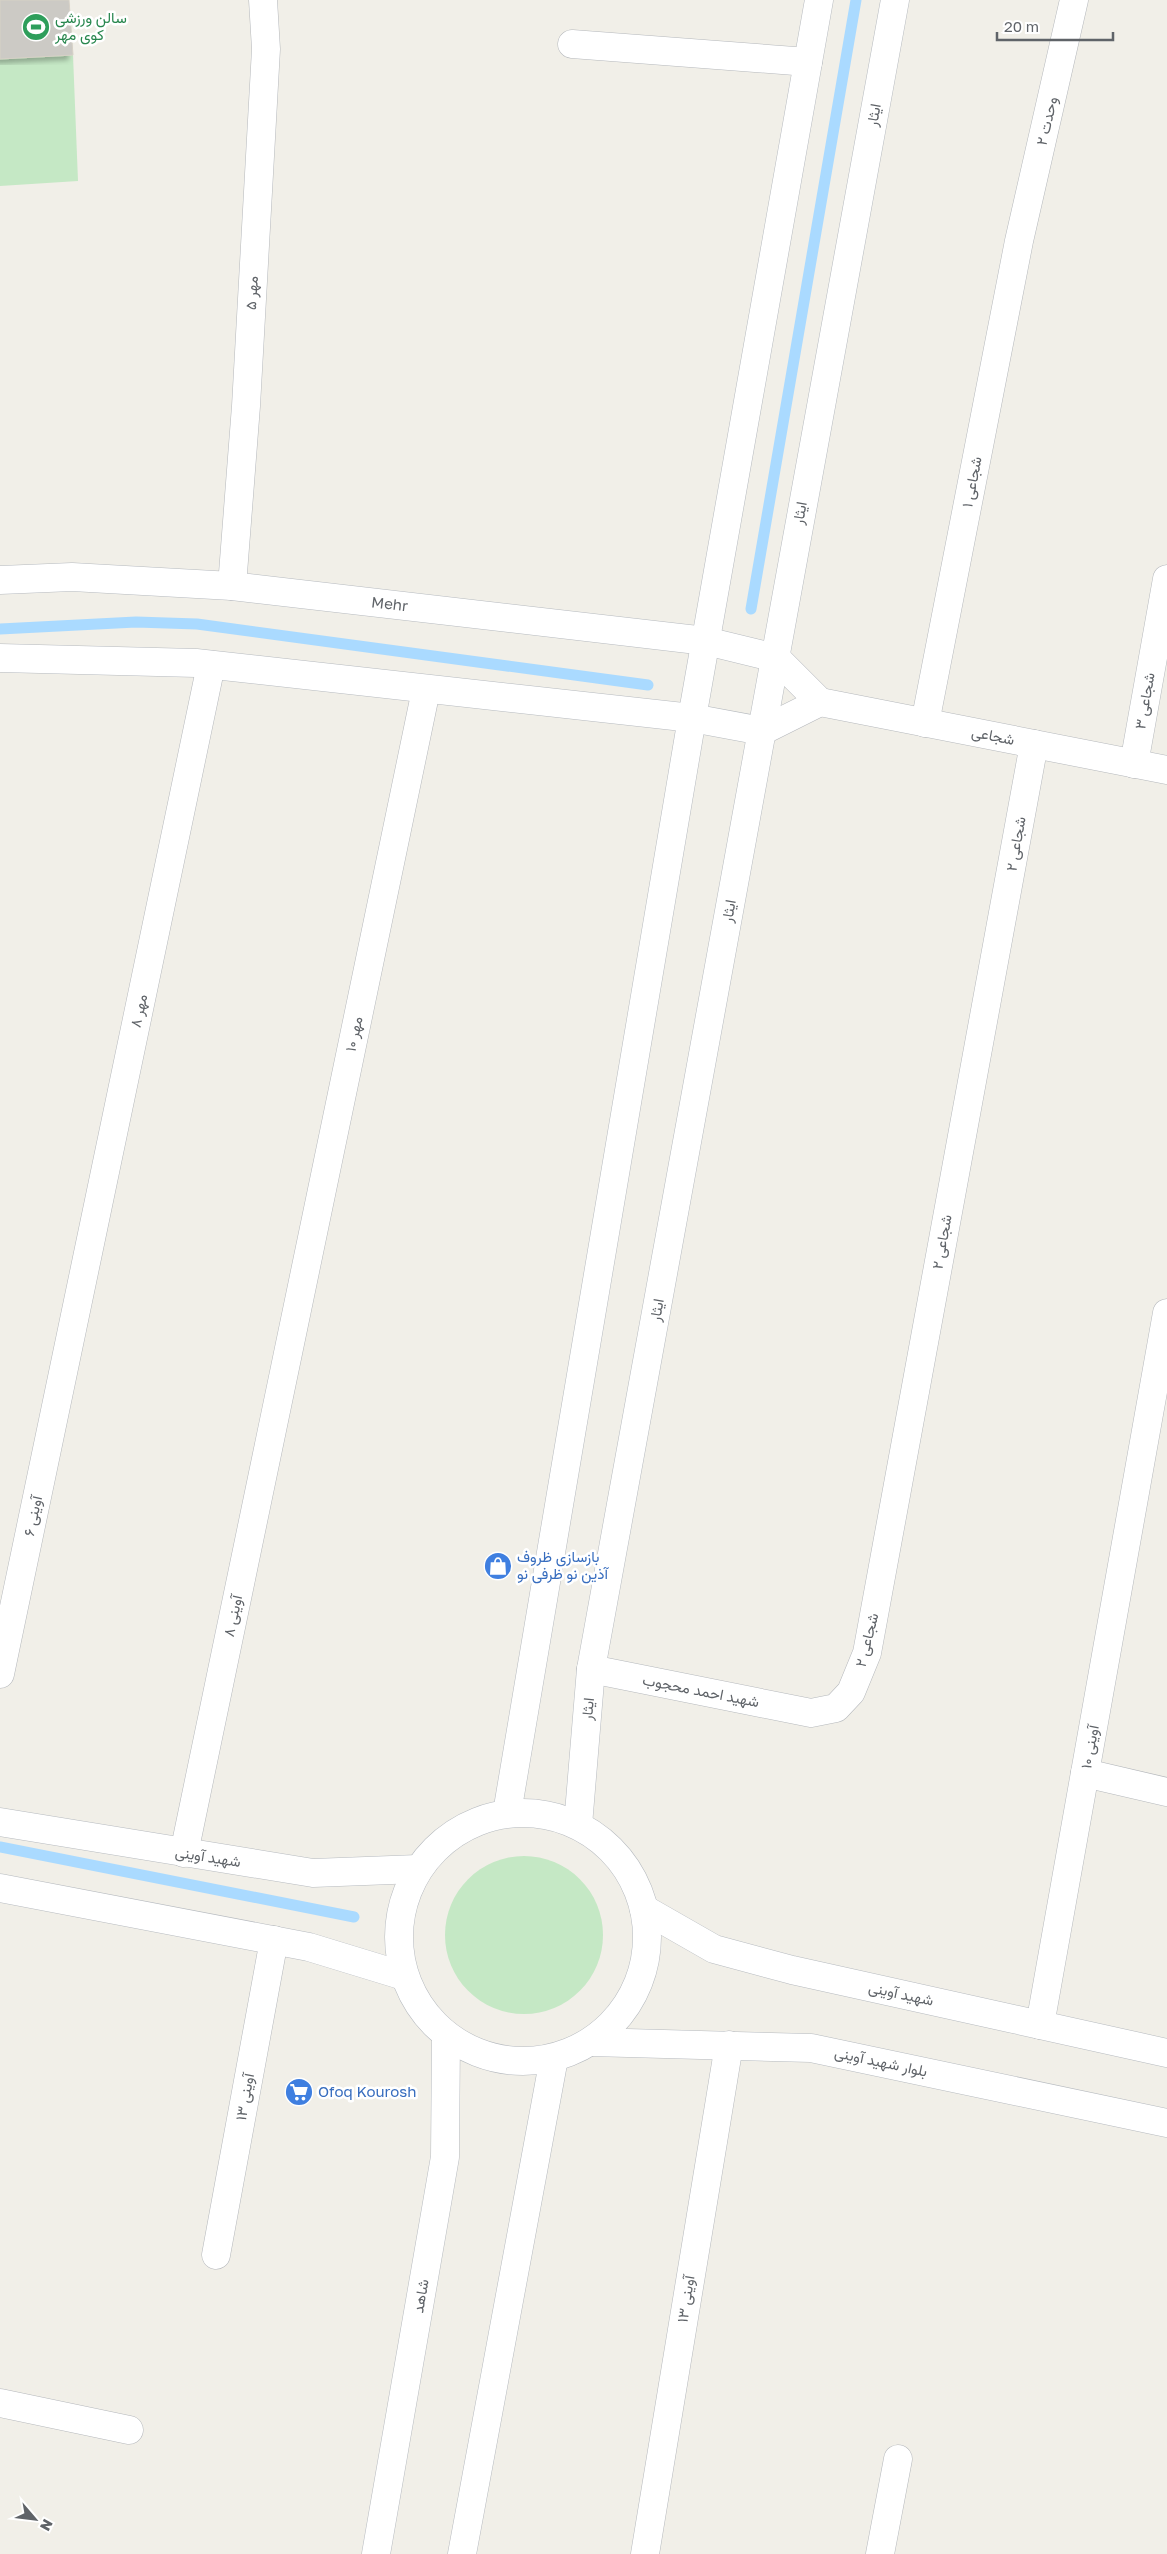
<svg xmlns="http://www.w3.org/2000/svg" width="1167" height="2554" font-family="'Golos Text',Vazirmatn,sans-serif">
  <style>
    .green { fill: #c5e8c5 }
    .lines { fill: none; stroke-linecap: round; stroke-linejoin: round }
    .stream { stroke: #aadaff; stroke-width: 11 }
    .building { fill: #cccac5; stroke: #d6d1c6; filter: url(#shadow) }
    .street-casing { stroke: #b5b8bc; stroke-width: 29 }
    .secondary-casing { stroke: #b6babf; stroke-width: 29 }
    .street { stroke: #fff; stroke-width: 28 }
    .secondary { stroke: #fff; stroke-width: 28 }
    .labels { text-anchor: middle; stroke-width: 5; stroke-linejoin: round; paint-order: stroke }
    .leisure-label { font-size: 15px; fill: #27864d; stroke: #fff; text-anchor: start }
    .street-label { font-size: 15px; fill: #5f6368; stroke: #fff }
    .shop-label { font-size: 15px; fill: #366cbe; stroke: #fff; text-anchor: start }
  </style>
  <defs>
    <filter id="shadow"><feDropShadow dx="-4.5" dy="4.5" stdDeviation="2.5" flood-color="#0004"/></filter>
  </defs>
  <rect width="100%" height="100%" fill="#f1efe8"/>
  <!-- green -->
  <g class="green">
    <polygon points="73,55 78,181 0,186 0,59"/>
    <circle cx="524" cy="1935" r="79"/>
  </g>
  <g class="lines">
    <!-- stream -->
    <g class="stream">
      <polyline points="751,609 856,0"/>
      <polyline points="0,629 136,622 197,624 648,685"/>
      <polyline points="0,1847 354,1917"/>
    </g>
  </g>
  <!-- building -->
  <polygon class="building" points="0,0 69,0 73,55 0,59"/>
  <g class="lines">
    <defs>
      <g id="street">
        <polyline points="572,44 808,62"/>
        <polyline points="232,586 246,406 266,49 263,0"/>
        <polyline points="776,658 820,702"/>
        <polyline points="820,702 1167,770"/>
        <polyline points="925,723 1019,241 1074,0"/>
        <polyline points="762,731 820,702"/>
        <polyline points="1134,764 1167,579"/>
        <polyline points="591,1669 811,1713 836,1708 851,1692 867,1653 1034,744"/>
        <polyline points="0,1674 211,665"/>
        <polyline points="1085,1773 1167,1792"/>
        <polyline points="184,1853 426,690"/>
        <polyline points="1040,2025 1167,1313"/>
        <polyline points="216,2255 274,1940"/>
        <polyline points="0,2403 129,2430"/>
        <polyline points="645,2554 729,2045"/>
        <polyline points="880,2554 898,2459"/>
      </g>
      <g id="secondary">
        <path id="s1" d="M 0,580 L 72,577 L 232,586 L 706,641 L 776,658"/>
        <polyline points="0,658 196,663 692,718 762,731"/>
        <polyline points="507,1813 692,718 819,0"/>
        <circle cx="523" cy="1937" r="124"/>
        <polyline points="0,1822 313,1873 418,1869"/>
        <polyline points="578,1825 591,1669 895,0"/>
        <polyline points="0,1888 309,1947 404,1976"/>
        <polyline points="644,1909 714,1949 792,1970 1167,2053"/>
        <polyline points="591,2042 811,2048 1167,2123"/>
        <polyline points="376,2554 445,2157 446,2036"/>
        <polyline points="462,2554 554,2058"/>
      </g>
    </defs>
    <!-- street casing -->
    <use href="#street" class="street-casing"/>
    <!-- secondary casing -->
    <use href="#secondary" class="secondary-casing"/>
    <!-- street -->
    <use href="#street" class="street"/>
    <!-- secondary -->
    <use href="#secondary" class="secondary"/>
  </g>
  <!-- icons -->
  <defs>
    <symbol id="stadium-disc" viewBox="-11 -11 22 22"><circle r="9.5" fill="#2e9e5b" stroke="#fff"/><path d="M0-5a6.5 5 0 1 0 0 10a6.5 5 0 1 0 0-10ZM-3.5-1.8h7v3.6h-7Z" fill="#fff"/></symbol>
    <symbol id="shop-disc" viewBox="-11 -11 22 22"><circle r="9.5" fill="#3f7fe0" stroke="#fff"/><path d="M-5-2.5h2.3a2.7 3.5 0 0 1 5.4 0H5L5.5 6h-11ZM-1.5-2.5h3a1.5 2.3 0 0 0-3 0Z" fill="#fff"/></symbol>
    <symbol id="supermarket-disc" viewBox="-11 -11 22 22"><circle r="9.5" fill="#3f7fe0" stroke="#fff"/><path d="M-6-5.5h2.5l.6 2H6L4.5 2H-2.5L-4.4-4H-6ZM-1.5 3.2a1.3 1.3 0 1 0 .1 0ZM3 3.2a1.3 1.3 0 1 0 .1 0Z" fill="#fff"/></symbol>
  </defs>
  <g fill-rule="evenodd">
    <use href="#stadium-disc" x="20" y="11" width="32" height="32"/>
    <use href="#shop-disc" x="482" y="1550" width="32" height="32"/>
    <use href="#supermarket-disc" x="283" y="2076" width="32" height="32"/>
  </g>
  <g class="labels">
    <!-- leisure labels -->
    <g class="leisure-label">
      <text x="55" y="23">سالن ورزشی<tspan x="55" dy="17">کوی مهر</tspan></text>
    </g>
    <!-- street labels -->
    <g class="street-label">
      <text transform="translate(874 115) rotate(-80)" y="5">ایثار</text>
      <text transform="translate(1047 121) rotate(-77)" y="5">وحدت ۲</text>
      <text transform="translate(252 293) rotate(-87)" y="5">مهر ۵</text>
      <text transform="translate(972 482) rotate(-79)" y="5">شجاعی ۱</text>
      <text transform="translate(800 513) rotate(-80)" y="5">ایثار</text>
      <text dy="5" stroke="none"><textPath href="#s1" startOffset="391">Mehr</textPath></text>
      <text transform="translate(1145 701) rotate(-80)" y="5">شجاعی ۳</text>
      <text transform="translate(993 736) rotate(11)" y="5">شجاعی</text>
      <text transform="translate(1016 844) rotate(-80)" y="5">شجاعی ۲</text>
      <text transform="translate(729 911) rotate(-80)" y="5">ایثار</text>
      <text transform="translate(139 1011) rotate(-78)" y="5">مهر ۸</text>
      <text transform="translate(354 1034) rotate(-78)" y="5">مهر ۱۰</text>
      <text transform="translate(942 1242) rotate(-80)" y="5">شجاعی ۲</text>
      <text transform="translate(657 1310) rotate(-80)" y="5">ایثار</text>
      <text transform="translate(33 1516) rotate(-78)" y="5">۶ آوینی</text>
      <text transform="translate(233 1616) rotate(-78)" y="5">۸ آوینی</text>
      <text transform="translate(867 1640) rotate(-76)" y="5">شجاعی ۲</text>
      <text transform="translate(701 1691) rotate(11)" y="5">شهید احمد محجوب</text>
      <text transform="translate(588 1709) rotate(-85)" y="5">ایثار</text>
      <text transform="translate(1090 1747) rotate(-80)" y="5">۱۰ آوینی</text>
      <text transform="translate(208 1857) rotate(9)" y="5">شهید آوینی</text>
      <text transform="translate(901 1994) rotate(12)" y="5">شهید آوینی</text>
      <text transform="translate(881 2062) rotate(12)" y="5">بلوار شهید آوینی</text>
      <text transform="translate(245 2097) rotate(-80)" y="5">۱۳ آوینی</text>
      <text transform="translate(421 2296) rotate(-80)" y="5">شاهد</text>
      <text transform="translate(686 2299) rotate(-81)" y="5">آوینی ۱۳</text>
    </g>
    <!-- shop labels -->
    <g class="shop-label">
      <text x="517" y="1562">بازسازی ظروف<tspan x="517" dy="17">آذین نو ظرفی نو</tspan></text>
      <text x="318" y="2097">Ofoq Kourosh</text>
    </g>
  </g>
  <!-- north arrow -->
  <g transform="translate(35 2519) rotate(118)" stroke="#ffffff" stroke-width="4" paint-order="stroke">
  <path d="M0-4L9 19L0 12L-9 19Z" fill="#5f6368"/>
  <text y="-8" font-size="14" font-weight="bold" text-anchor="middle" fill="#5f6368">N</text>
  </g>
  <!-- scale -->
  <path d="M997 32v8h116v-8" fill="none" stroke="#5f6368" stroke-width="2.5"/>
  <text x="1004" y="32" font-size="15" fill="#5f6368" stroke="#ffffff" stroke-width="4" paint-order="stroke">20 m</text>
</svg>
